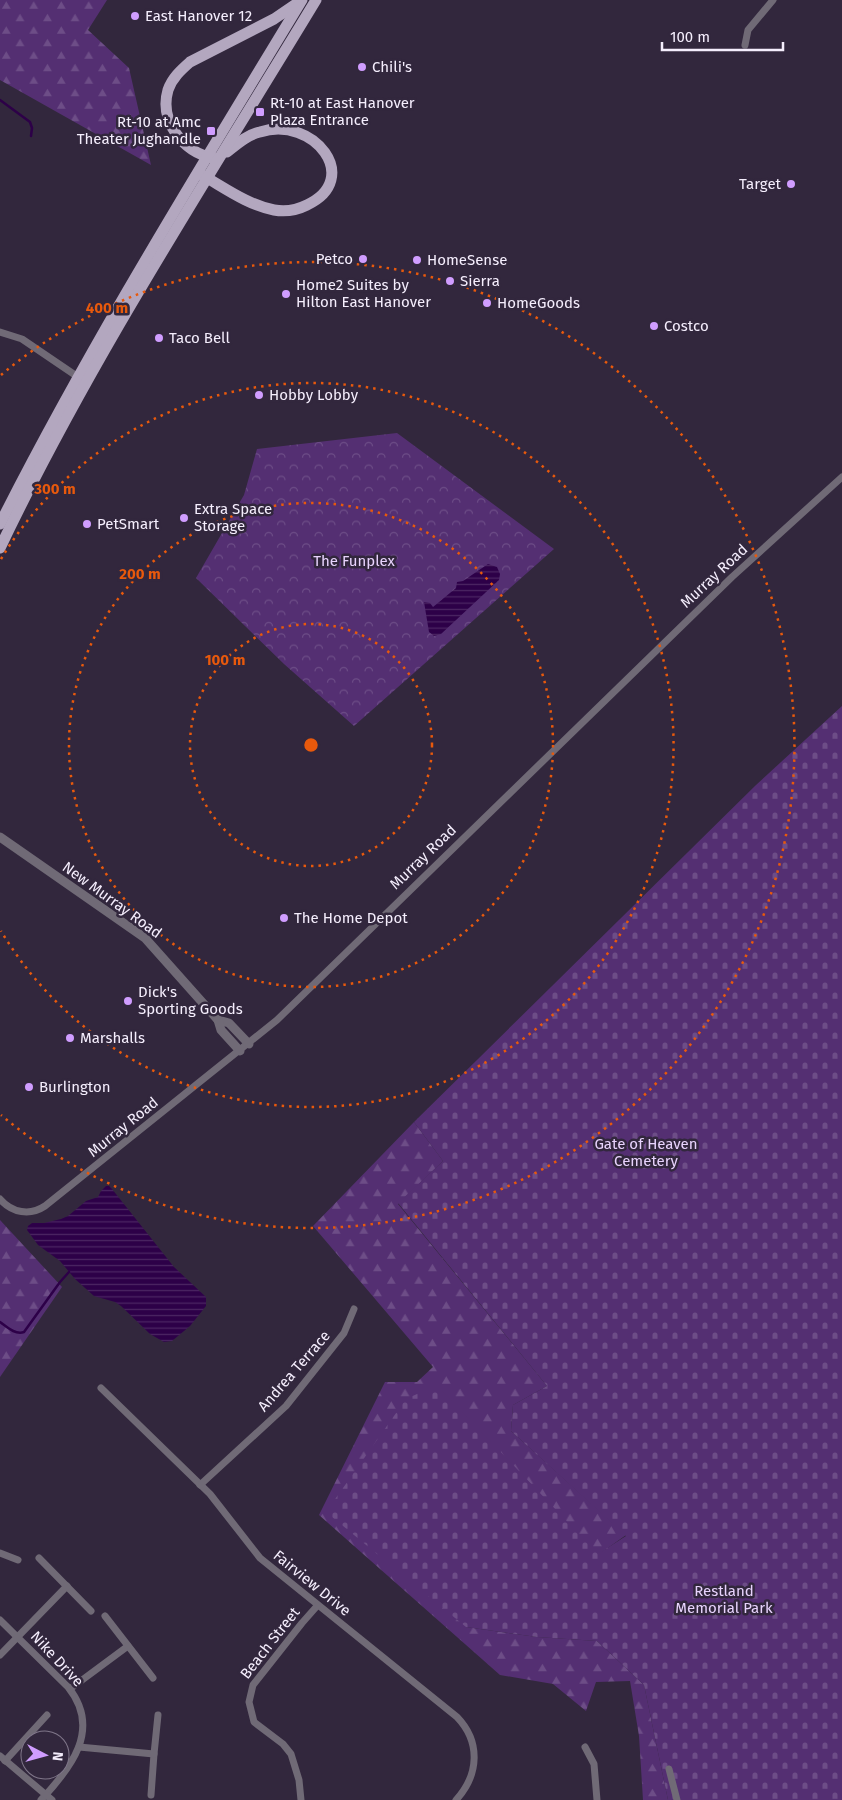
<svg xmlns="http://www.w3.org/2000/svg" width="842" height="1800" font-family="'Fira Sans',sans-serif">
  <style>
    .forest { fill: url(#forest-firs) }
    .cemetery { fill: url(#cemetery-stones) }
    .park { fill: url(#park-crowns) }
    .water { fill: url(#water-rules) }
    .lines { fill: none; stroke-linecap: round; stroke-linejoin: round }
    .stream { stroke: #2d0048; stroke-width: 2.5 }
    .minor { stroke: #706a76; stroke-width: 7 }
    .tertiary { stroke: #706a76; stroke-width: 9 }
    .primary { stroke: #b3a7bf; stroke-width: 11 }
    .ring { fill: none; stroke: #e8590c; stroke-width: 2.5; stroke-dasharray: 2.5 5 }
    .poi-dot { fill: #d09dff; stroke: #32273d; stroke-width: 2 }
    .labels { text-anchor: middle; stroke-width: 5; stroke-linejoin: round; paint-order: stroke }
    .poi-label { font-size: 15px; fill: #f5eefd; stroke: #32273d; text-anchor: start }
    .park-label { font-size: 15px; fill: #e8d3fd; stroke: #32273d }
    .street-label { font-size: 15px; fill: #f5eefd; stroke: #32273d }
    .centre { fill: #e8590c; stroke: #32273d; stroke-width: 2.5 }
    .ring-label { font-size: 15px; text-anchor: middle; font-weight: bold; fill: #e8590c; stroke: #32273d; stroke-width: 5; stroke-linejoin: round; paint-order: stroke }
  </style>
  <defs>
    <pattern id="forest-firs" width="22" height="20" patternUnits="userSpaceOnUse" patternTransform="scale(1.25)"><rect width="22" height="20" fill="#542f72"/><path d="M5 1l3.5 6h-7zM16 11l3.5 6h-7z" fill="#6d4d87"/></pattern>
    <pattern id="cemetery-stones" width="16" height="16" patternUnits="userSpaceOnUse" patternTransform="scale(1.25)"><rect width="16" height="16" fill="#542f72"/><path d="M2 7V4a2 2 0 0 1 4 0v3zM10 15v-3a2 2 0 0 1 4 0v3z" fill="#6d4d87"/></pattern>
    <pattern id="park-crowns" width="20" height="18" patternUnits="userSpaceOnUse" patternTransform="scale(1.25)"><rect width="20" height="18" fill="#542f72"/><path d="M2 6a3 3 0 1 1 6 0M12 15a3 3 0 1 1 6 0" fill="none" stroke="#6d4d87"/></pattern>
    <pattern id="water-rules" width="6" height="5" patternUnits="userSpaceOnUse" patternTransform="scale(1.25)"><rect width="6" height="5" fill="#2d0048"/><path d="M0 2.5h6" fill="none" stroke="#4c2663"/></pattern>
  </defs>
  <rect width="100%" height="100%" fill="#32273d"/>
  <!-- forest -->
  <g class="forest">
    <polygon points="0,0 107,0 88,30 129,68 151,165 0,80"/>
    <polygon points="414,1122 443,1161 398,1204 547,1386 513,1405 511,1431 626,1535 598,1555 437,1386 466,1627 537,1637 597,1641 644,1685 668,1800 643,1800 639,1736 630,1681 596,1682 586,1711 553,1684 500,1675 319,1515 385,1382 417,1382 433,1367 313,1226"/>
    <polygon points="0,1220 62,1287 0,1377"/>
  </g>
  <!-- cemetery -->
  <polygon class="cemetery" points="842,706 842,1800 668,1800 644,1685 597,1641 537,1637 466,1627 326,1512 406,1399 437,1385 598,1554 626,1536 511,1431 513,1405 547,1386 398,1203 443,1161 414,1122 756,785"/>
  <!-- park -->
  <polygon class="park" points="397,433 554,549 354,726 284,664 196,578 244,495 257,449"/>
  <!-- water -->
  <g class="water">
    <polygon points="488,564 497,567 500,574 499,580 441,634 434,636 429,632 424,602 430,603 433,607 456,588 457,582 463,581"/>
    <polygon points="106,1186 109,1186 112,1189 174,1267 206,1297 206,1306 190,1326 172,1341 164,1342 150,1334 121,1306 115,1302 94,1296 75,1279 60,1261 38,1245 27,1230 28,1226 32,1223 44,1223 61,1219 68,1216 86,1201 98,1197 101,1191"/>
  </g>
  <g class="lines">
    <!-- stream -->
    <g class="stream">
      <polyline points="0,100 30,122 32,128 31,136"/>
      <path d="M 0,1322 C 7,1327 15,1335 24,1332 L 60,1282 L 69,1272"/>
    </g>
    <!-- minor -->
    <g class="minor">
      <polyline points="745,45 748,30 773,0"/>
      <polyline points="0,332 22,339 78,377"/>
      <path d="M 0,1199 C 12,1213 30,1216 45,1206 L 277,1020 L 732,577 L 842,477"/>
      <path d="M 101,1388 L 210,1494 L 260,1558 L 457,1717 C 481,1742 479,1775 456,1800"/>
      <polyline points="200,1485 286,1406 344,1333 354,1309"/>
      <polyline points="0,1553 18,1560"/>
      <polyline points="39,1558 91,1611"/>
      <polyline points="105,1616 153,1678"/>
      <path d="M 0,1620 L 68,1687 C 102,1729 71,1768 41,1800"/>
      <polyline points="0,1655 67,1586"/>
      <polyline points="70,1689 128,1646"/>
      <polyline points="79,1747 154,1754 151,1795"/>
      <polyline points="585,1747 594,1764 597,1800"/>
      <polyline points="154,1754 158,1715"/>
      <polyline points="0,1756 52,1800"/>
      <polyline points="5,1761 47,1715"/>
      <polyline points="669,1769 677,1800"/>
      <polyline points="301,1800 299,1780 291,1754 283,1744 254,1722 249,1702 253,1685 302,1623 317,1606"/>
    </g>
    <!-- tertiary -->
    <g class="tertiary">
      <polyline points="0,837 145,938 218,1020 229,1023 249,1044"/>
      <polyline points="218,1020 221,1030 240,1051"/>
    </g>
    <!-- primary -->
    <g class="primary">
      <path d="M 213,158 C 183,152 159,121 168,90 C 172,78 181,70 190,62 L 274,19 L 299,2"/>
      <path d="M 202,175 C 225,188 248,205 274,210 C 285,212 297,210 307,205 C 363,179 314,115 260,132 C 247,135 237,144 227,152"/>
      <path d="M 0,524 C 91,344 198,172 302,0"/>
      <path d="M 0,548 C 91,358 207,180 316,0"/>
    </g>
  </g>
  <!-- distance rings -->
  <g class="ring">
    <circle cx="311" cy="745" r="121"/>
    <circle cx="311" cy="745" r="242"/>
    <path d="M1 559A362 362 0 1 1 1 931"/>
    <path d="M1 375A483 483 0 1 1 1 1115"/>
  </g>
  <!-- markers -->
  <g class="poi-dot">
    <circle cx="135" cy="16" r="5"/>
    <circle cx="362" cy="67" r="5"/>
    <rect x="255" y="107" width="10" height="10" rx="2.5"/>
    <rect x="206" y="126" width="10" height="10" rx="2.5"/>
    <circle cx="791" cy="184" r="5"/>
    <circle cx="363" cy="259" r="5"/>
    <circle cx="417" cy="260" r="5"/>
    <circle cx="450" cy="281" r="5"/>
    <circle cx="286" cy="294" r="5"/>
    <circle cx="487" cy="303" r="5"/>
    <circle cx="654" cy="326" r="5"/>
    <circle cx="159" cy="338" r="5"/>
    <circle cx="259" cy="395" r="5"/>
    <circle cx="184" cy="518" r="5"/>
    <circle cx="87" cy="524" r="5"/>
    <circle cx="284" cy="918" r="5"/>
    <circle cx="128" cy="1001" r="5"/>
    <circle cx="70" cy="1038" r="5"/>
    <circle cx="29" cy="1087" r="5"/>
  </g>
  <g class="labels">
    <!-- poi labels -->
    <g class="poi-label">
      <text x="145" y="21">East Hanover 12</text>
      <text x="372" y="72">Chili's</text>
      <text x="270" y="108">Rt-10 at East Hanover<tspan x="270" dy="17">Plaza Entrance</tspan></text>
      <text x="201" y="127" text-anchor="end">Rt-10 at Amc<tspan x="201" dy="17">Theater Jughandle</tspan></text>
      <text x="781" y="189" text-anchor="end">Target</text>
      <text x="353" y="264" text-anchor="end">Petco</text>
      <text x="427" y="265">HomeSense</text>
      <text x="460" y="286">Sierra</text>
      <text x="296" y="290">Home2 Suites by<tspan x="296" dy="17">Hilton East Hanover</tspan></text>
      <text x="497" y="308">HomeGoods</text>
      <text x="664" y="331">Costco</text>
      <text x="169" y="343">Taco Bell</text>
      <text x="269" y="400">Hobby Lobby</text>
      <text x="194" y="514">Extra Space<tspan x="194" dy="17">Storage</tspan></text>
      <text x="97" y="529">PetSmart</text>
      <text x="294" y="923">The Home Depot</text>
      <text x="138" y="997">Dick's<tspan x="138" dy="17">Sporting Goods</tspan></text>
      <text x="80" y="1043">Marshalls</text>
      <text x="39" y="1092">Burlington</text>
    </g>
    <!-- park labels -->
    <g class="park-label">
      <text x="354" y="566">The Funplex</text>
      <text x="646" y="1149">Gate of Heaven<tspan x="646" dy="17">Cemetery</tspan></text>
      <text x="724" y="1596">Restland<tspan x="724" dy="17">Memorial Park</tspan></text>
    </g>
    <!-- street labels -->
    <g class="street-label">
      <text transform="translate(714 576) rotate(-43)" y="5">Murray Road</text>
      <text transform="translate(423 857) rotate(-44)" y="5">Murray Road</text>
      <text transform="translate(112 900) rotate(36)" y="5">New Murray Road</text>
      <text transform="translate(123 1127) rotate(-39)" y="5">Murray Road</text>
      <text transform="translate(294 1371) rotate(-49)" y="5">Andrea Terrace</text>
      <text transform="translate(312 1583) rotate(39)" y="5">Fairview Drive</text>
      <text transform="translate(270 1643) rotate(-52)" y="5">Beach Street</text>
      <text transform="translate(57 1659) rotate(47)" y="5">Nike Drive</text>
    </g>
  </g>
  <circle cx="311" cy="745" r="8" class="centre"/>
  <g class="ring-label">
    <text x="107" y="313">400 m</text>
    <text x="55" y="494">300 m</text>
    <text x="140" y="579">200 m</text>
    <text x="225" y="665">100 m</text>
  </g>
  <!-- north arrow -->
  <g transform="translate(45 1755) rotate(96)"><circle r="24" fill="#32273d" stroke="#80778a"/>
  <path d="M0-4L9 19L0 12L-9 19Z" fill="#d09dff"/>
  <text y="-8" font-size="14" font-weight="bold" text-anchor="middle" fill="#f5eefd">N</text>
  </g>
  <!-- scale -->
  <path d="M662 42v8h121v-8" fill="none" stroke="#f5eefd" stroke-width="2.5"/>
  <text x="670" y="42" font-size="15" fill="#f5eefd" stroke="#32273d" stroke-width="4" paint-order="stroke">100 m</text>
</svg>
